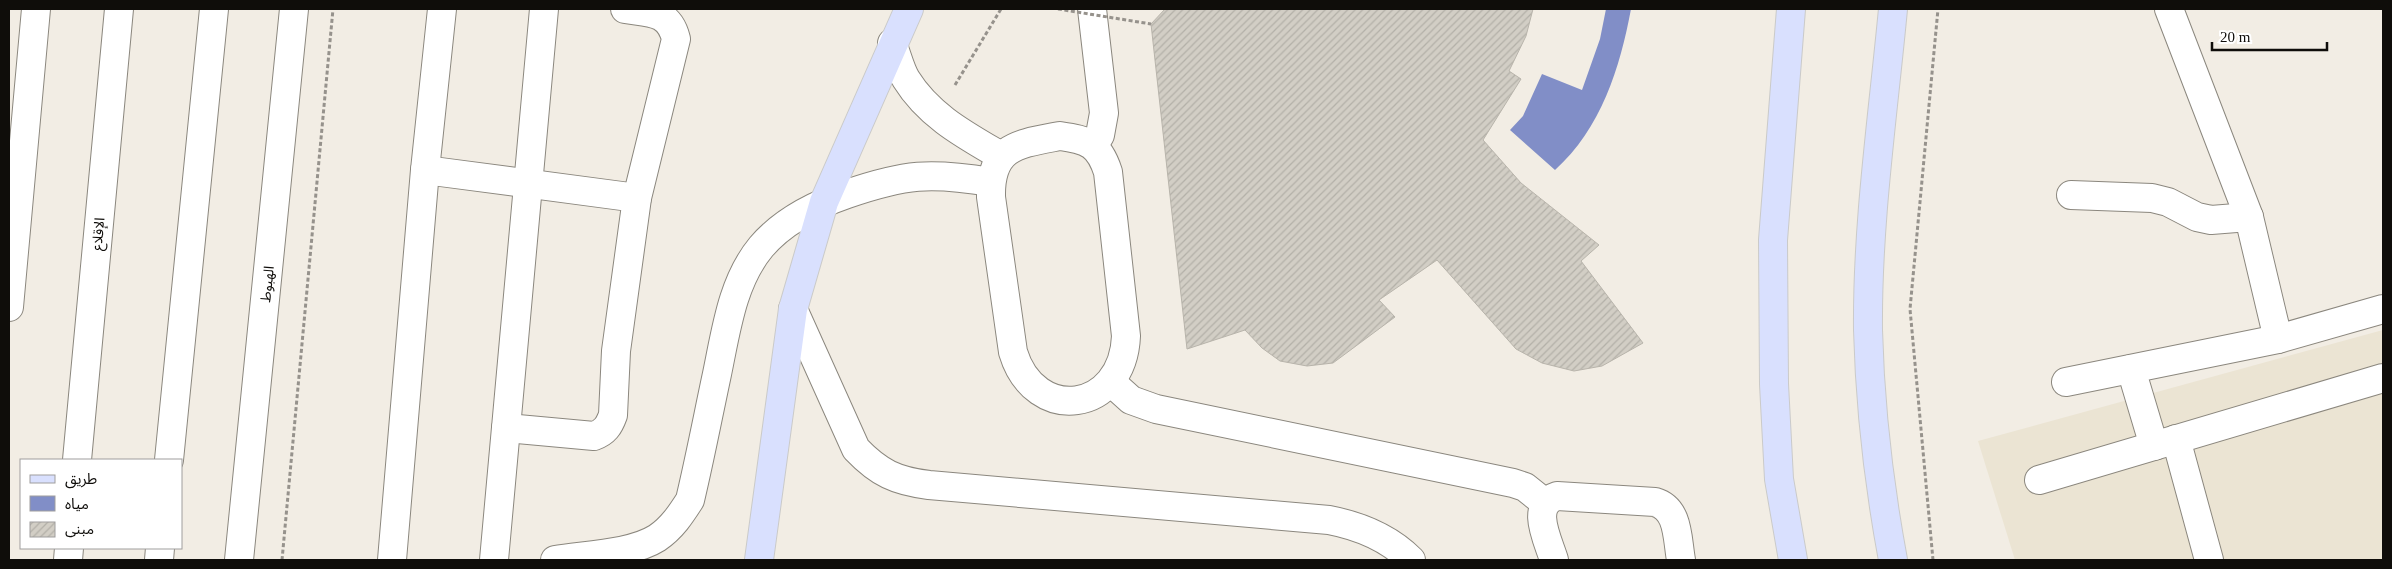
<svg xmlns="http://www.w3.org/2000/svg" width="2392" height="569" font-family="'Times New Roman','Noto Sans Arabic',serif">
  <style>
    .built { fill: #ebe4d3 }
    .water { fill: #818ec7 }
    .building { fill: url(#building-hatch); stroke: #b8b4ab }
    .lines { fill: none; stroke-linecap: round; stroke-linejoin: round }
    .minor-casing { stroke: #8b877e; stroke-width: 30 }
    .major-casing { stroke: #cacac9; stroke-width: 30 }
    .path { stroke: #96928c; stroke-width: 3; stroke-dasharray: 4 2.5; stroke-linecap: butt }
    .minor { stroke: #fff; stroke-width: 28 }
    .major { stroke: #d9e0fe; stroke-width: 28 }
    .path-bridge { stroke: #96928c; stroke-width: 3; stroke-dasharray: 4 2.5; stroke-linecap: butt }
    .labels { text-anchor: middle; stroke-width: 4.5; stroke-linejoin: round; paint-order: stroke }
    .street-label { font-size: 14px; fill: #0f0d0a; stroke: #fff }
  </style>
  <defs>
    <pattern id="building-hatch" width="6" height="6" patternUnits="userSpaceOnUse" patternTransform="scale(1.25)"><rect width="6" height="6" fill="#d2cec5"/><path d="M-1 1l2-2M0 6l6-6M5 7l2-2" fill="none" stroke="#b3b0a8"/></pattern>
  </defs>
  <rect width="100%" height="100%" fill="#f2ede4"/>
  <!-- built -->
  <polygon class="built" points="2383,330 2383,560 2015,560 1978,441"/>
  <!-- water -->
  <path class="water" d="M 1606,9 L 1631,9 C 1620,68 1601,129 1555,170 L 1510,130 L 1523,116 L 1542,74 L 1582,90 L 1600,39 Z"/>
  <!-- building -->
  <polygon class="building" points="1165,9 1533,9 1526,36 1509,71 1521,79 1483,140 1521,183 1599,245 1581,261 1643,343 1602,366 1574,371 1542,363 1516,349 1437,260 1379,300 1395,317 1333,363 1307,366 1280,361 1262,348 1245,330 1187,349 1151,24"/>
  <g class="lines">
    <defs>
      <g id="minor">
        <polyline points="1092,9 1104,113 1100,135 1094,145"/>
        <polyline points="2169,9 2249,217 2278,339"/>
        <path d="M 892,43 C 897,55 900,69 906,79 C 929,116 965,135 1001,156"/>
        <path d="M 1060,136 C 1088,140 1099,144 1108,172 L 1126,336 C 1123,413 1035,425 1013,352 L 991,197 C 990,146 1018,144 1060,136 Z"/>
        <polyline points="425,170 637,198"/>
        <polyline points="2071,195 2152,198 2168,202 2197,217 2211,220 2249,217"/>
        <polyline points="9,307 36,9"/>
        <path d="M 793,309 L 856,449 C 879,473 896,481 929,485 L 1329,520 C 1360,526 1388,537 1411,560"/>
        <polyline points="2131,369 2154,446"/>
        <polyline points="1111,382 1131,400 1156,409 1513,483 1525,487 1545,503"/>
        <polyline points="2066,382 2278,339 2383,309"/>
        <path d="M 506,428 L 594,436 C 605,432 609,426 613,415 L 616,351 L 637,198 L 676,39 C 669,10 649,13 625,9"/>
        <polyline points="2176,439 2209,560"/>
        <polyline points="77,460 119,9"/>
        <polyline points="169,460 214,9"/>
        <polyline points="2039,480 2383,378"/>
        <polyline points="68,560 69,548"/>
        <polyline points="159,560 160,548"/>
        <polyline points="239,560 294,9"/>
        <polyline points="392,560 425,170 442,9"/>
        <polyline points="494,560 544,9"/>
        <path d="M 555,560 C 585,555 632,554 657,538 C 672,528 681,514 690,500 C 700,458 708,416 717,374 C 726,331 732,282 761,247 C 783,221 815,205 847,194 C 905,174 930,172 991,182"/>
        <path d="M 1554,560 C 1548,540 1529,505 1557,496 L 1655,502 C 1679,509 1677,538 1681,560"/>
      </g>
      <g id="major">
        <polyline points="1791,9 1773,240 1774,384 1779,479 1793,560"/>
        <path d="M 1893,9 C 1883,115 1867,223 1868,330 C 1870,407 1879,485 1893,560"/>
        <polyline points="759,560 793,309 824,202 909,9"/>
      </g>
    </defs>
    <!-- minor casing -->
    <use href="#minor" class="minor-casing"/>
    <!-- major casing -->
    <use href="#major" class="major-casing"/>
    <!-- path -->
    <g class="path">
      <polyline points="955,85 1001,9"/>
      <polyline points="282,560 333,9"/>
      <polyline points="1933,560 1910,309 1938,9"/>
    </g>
    <!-- minor -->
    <use href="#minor" class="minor"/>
    <!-- major -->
    <use href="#major" class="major"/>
    <!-- path-bridge -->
    <polyline class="path-bridge" points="1058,9 1151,24"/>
  </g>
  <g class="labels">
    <!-- street labels -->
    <g class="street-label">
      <text transform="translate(98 234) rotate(-85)" y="5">الإقلاع</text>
      <text transform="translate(267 284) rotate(-84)" y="5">الهبوط</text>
    </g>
  </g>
  <!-- border -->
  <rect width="2392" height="569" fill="none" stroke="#0f0d0a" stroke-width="20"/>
  <!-- legend -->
  <rect x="20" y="459" width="162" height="90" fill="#ffffff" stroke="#9f9e9d"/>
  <rect x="30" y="475" width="25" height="8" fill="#d9e0fe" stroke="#9f9e9d"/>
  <text x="65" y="484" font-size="15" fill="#0f0d0a">طريق</text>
  <rect x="30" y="496" width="25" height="15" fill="#818ec7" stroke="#9f9e9d"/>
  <text x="65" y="509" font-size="15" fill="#0f0d0a">مياه</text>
  <rect x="30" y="522" width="25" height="15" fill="url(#building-hatch)" stroke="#9f9e9d"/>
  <text x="65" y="534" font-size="15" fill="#0f0d0a">مبنى</text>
  <!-- scale -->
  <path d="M2212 42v8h115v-8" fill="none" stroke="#0f0d0a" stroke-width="2.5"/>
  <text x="2220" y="42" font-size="15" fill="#0f0d0a" stroke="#ffffff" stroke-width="4" paint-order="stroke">20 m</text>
</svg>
